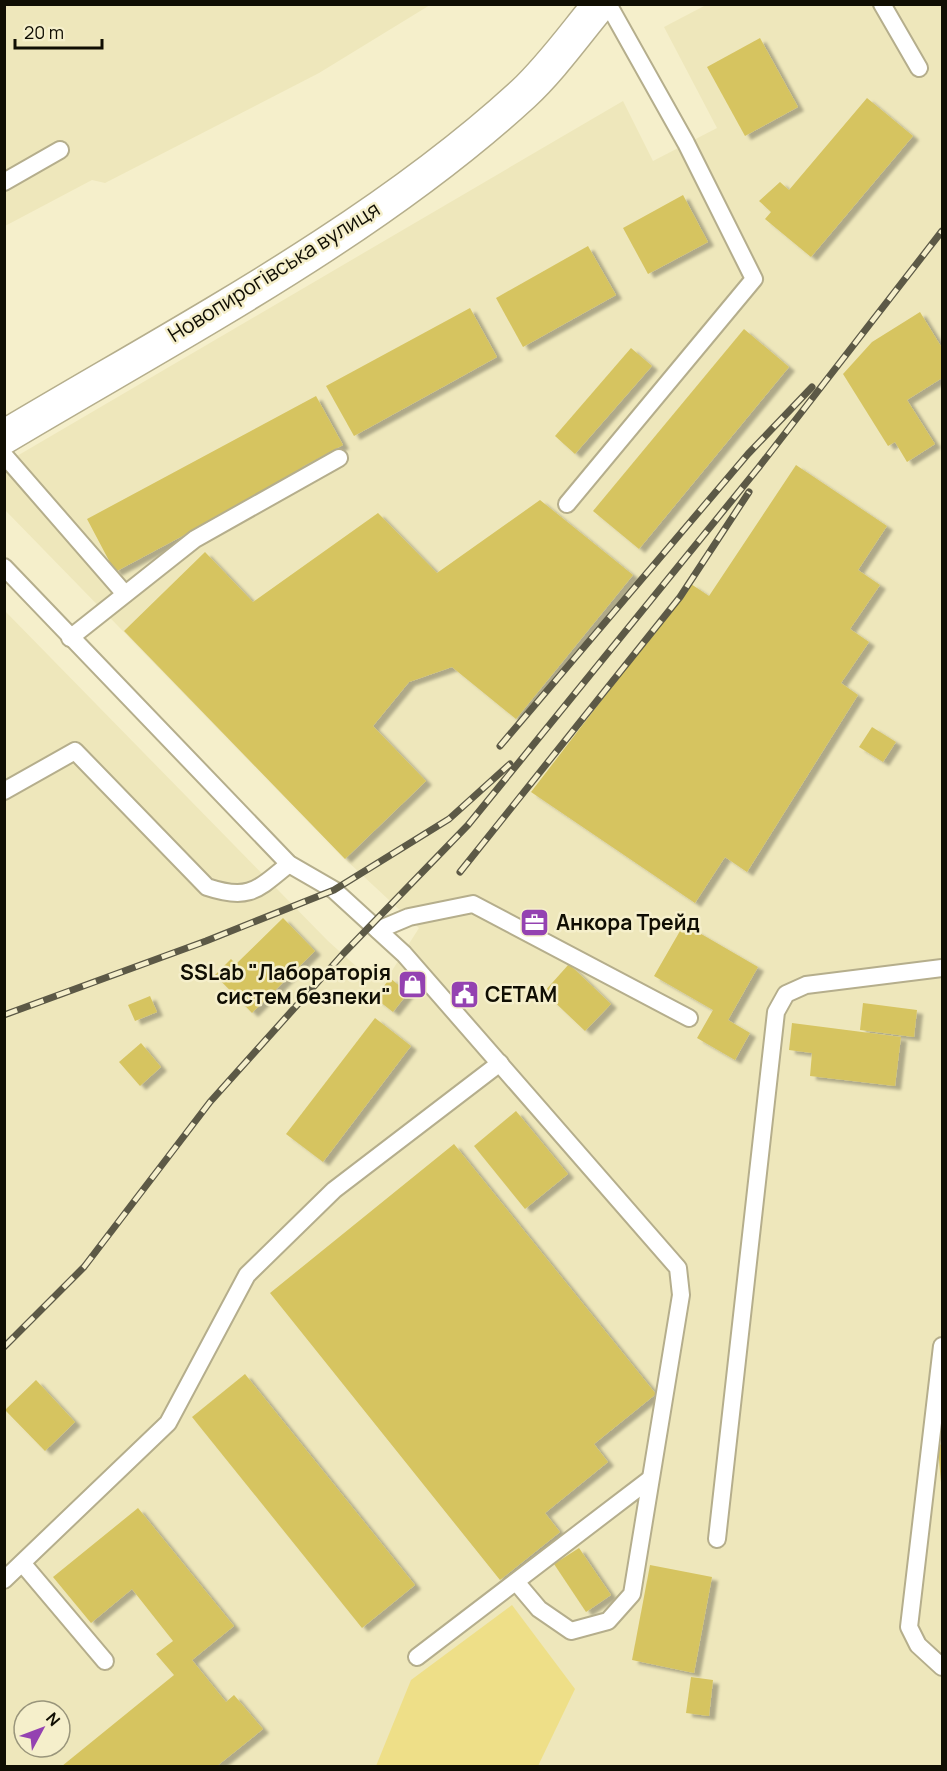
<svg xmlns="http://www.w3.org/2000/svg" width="947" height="1771" font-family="Manrope,sans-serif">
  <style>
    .built { fill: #eee7bb; fill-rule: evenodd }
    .green { fill: #eedf88 }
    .building { fill: #d6c461; filter: url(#shadow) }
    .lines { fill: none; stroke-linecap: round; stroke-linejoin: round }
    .lane-casing { stroke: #b5ae8c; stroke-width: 20 }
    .street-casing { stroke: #b5ae8c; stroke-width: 36 }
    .lane { stroke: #fff; stroke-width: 16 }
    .street { stroke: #fff; stroke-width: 33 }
    .rail-casing { stroke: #5c5946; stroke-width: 7 }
    .rail { stroke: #f5efcb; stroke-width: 4.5; stroke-dasharray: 14; stroke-linecap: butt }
    .labels { text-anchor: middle; stroke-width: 5; stroke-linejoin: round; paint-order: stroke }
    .street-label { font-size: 21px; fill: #100e03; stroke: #f5efcb }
    .poi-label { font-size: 21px; font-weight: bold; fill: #100e03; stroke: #f5efcb; text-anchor: start }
  </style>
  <defs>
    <filter id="shadow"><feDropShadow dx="6" dy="4" stdDeviation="1.5" flood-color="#0004"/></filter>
  </defs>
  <rect width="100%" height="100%" fill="#f5efcb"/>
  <!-- built -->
  <g class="built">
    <polygon points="5,5 430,5 319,73 105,183 92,180 5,226"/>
    <path d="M 706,5 L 942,5 L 942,1766 L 5,1766 L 4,610 L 328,941 L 368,977 L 376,966 L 388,977 L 419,928 L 345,859 L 5,510 L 5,463 L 623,101 L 653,161 L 717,128 L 664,27 ZM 24,1711 L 60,1711 L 60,1747 L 24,1747 Z"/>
  </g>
  <!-- green -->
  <polygon class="green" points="512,1605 575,1689 538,1766 376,1766 411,1680"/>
  <!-- building -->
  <g class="building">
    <polygon points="760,38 798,107 745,136 707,67"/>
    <polygon points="867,98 913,136 811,257 765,219 771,212 759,201 780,182 789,190"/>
    <polygon points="683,195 708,242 648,274 623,228"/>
    <polygon points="588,246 616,295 523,347 496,298"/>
    <polygon points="470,308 497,357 354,436 326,386"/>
    <polygon points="920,312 942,348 942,378 907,400 935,444 907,462 895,442 888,446 843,374 872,342"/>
    <polygon points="744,329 789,367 639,549 593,511"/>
    <polygon points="631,348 652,366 575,454 555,436"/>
    <polygon points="316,396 343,445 302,467 304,471 115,572 87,519"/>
    <polygon points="796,465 887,526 858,570 880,585 850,629 869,642 841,683 858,695 747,872 725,857 695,903 531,792 691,584 709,596"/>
    <polygon points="540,500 633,575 516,719 452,667 409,682 373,726 426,781 345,859 124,631 205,552 253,602 378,513 437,573"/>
    <polygon points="872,727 896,742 883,762 859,747"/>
    <polygon points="283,918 315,951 252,1013 215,975 231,959 236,964"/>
    <polygon points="684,924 758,967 728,1020 750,1033 735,1060 697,1038 713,1010 654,976"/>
    <polygon points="569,964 611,1004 585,1031 544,992"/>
    <polygon points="390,978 408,993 393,1012 375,998"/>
    <polygon points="150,996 157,1012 135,1021 128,1005"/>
    <polygon points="863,1003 917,1010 914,1037 860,1030"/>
    <polygon points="375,1018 411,1046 323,1162 286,1134"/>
    <polygon points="792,1023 901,1037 895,1086 810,1076 812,1053 789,1050"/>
    <polygon points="141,1043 161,1067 140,1086 119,1062"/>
    <polygon points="516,1111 568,1174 525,1209 474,1146"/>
    <polygon points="454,1144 656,1394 594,1444 608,1462 545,1513 560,1532 500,1580 270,1293"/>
    <polygon points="245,1374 415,1585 362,1628 192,1417"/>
    <polygon points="36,1380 75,1422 45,1451 5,1410"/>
    <polygon points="942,1443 942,1483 941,1483 938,1447"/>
    <polygon points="138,1508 234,1626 192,1660 226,1702 234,1695 263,1729 217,1766 62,1766 174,1675 156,1654 173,1641 132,1589 91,1623 53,1577"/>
    <polygon points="579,1548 611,1595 586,1612 554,1564"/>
    <polygon points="650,1565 712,1577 694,1673 632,1660"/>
    <polygon points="691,1677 713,1680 709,1716 686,1713"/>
  </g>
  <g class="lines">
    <defs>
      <g id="lane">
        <polyline points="882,4 919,68"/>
        <polyline points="4,182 60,150"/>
        <polyline points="4,455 125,594"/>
        <polyline points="567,504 754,279 686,143 608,4"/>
        <polyline points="4,567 289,864 334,890 404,954 678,1268 681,1295 632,1594 608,1621 571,1631 539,1609 517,1583"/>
        <polyline points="70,638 195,539 339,458"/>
        <path d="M 4,791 L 75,751 L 207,887 C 249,901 257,890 289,864"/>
        <polyline points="378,930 409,917 473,904 689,1018"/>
        <polyline points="942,1346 909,1627 918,1645 942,1667"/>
        <polyline points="717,1539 776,1012 786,994 806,985 942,968"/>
        <polyline points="23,1564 105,1661"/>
        <polyline points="4,1580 168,1423 247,1275 334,1190 500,1063"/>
        <polyline points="417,1657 650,1479"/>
      </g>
      <path id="street" d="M 4,437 C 178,333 374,231 523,94 C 551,68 575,34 600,4"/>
    </defs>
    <!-- lane casing -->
    <use href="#lane" class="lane-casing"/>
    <!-- street casing -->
    <use href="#street" class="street-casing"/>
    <!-- lane -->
    <use href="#lane" class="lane"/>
    <!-- street -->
    <use href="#street" class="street"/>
    <defs>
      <g id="rail">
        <polyline points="500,746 748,454 812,387"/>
        <polyline points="460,872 680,597 749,492"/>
        <polyline points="4,1015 206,941 334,890 449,819 510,764"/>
        <polyline points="4,1347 84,1267 210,1102 343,954 468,825 759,467 942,231"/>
      </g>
    </defs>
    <!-- rail casing -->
    <use href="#rail" class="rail-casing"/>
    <!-- rail -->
    <use href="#rail" class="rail"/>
  </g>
  <!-- icons -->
  <defs>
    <symbol id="office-square" viewBox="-11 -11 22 22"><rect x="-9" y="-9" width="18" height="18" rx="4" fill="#9442b1" stroke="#f5efcb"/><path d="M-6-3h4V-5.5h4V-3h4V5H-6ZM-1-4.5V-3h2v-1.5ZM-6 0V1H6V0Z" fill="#fff"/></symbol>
    <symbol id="shop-square" viewBox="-11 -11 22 22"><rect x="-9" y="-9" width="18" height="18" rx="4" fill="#9442b1" stroke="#f5efcb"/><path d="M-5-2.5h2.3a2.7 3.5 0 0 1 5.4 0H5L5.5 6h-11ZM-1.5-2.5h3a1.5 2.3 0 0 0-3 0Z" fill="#fff"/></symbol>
    <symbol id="civic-square" viewBox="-11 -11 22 22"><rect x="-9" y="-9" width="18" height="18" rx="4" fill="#9442b1" stroke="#f5efcb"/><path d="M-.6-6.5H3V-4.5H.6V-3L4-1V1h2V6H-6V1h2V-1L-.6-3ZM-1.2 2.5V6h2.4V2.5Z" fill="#fff"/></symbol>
  </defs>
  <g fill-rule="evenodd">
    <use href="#office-square" x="518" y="906" width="33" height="33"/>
    <use href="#shop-square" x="396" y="968" width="33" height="33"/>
    <use href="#civic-square" x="448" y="978" width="33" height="33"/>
  </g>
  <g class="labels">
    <!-- street labels -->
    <g class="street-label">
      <text transform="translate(274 272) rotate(-32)" y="7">Новопирогівська вулиця</text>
    </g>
    <!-- poi labels -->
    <g class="poi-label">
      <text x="556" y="930">Анкора Трейд</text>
      <text x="391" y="980" text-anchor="end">SSLab "Лабораторія<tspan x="391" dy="24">систем безпеки"</tspan></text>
      <text x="485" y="1002">СЕТАМ</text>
    </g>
  </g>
  <!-- border -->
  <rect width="947" height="1771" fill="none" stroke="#100e03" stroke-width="12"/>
  <!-- north arrow -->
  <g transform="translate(42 1729) rotate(49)"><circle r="28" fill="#f5efcb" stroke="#99957b" stroke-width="1.5"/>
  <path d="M0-4.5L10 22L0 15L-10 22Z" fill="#9442b1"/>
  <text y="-9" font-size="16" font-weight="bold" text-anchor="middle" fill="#100e03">N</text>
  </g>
  <!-- scale -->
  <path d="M15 39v9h87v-9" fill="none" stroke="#100e03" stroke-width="3"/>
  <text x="24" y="39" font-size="18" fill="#100e03" stroke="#f5efcb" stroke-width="4.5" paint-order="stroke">20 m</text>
</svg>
